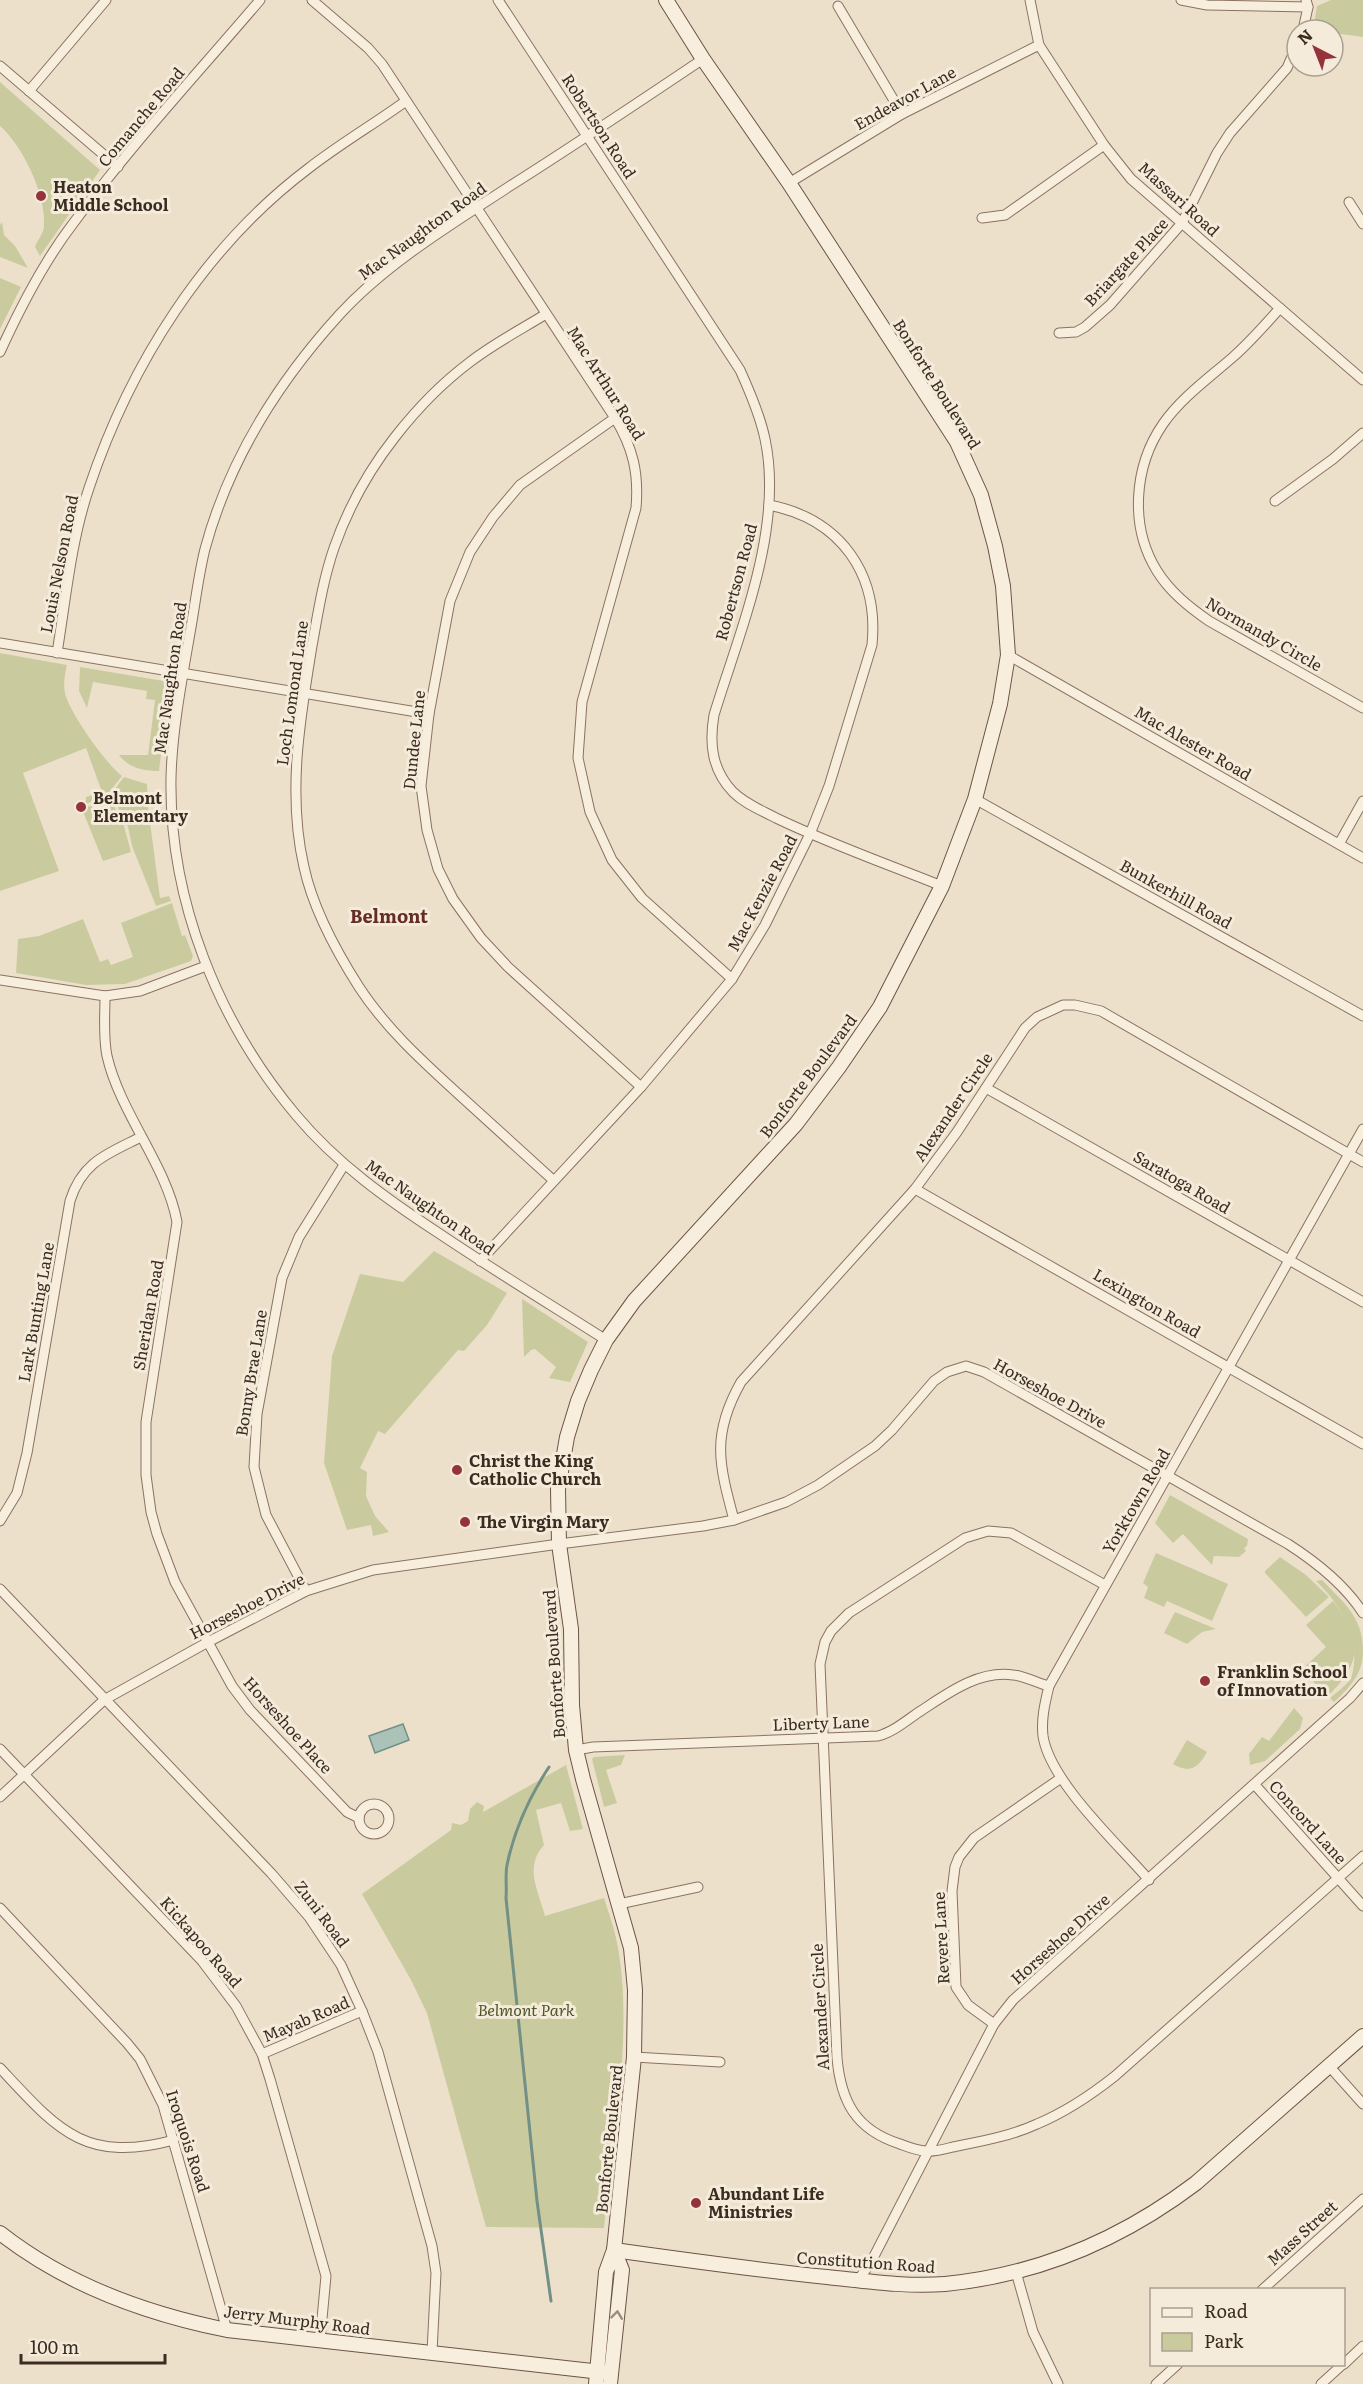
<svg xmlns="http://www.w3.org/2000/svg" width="1363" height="2384" font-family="Literata,serif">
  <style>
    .green { fill: #c9cb9f }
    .water { fill: #abc2b9; stroke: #729086; stroke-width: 1.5 }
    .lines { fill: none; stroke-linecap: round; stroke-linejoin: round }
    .stream { stroke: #729086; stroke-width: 3 }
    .street-casing { stroke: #897360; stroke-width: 11 }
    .secondary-casing { stroke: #6b5443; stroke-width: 16 }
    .street { stroke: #f8eede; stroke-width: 9 }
    .secondary { stroke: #f8eede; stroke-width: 14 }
    .oneway { stroke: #9a8d80 }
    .poi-dot { fill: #95333b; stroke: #f4ebda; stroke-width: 2 }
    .labels { text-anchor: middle; stroke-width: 6; stroke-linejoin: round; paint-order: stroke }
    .street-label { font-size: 16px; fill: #3b2c22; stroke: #f4ebda }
    .poi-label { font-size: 16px; font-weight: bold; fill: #3b2c22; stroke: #f4ebda; text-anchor: start }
    .park-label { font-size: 16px; font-style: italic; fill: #4e562a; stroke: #f4ebda }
    .neighbourhood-label { font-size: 18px; font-weight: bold; fill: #652d24; stroke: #f4ebda }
  </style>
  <rect width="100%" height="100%" fill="#ede0cb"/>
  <!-- green -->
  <g class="green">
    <polygon points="1331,0 1363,0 1363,37 1333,33 1333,30 1313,30 1317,6"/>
    <path d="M 0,82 L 100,170 L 40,256 L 35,247 C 38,239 44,233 44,225 C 46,195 23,146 0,126 Z"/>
    <polygon points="2,222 4,235 15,246 28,268 0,257 0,225"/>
    <polygon points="0,278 21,287 0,329"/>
    <path d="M 0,653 L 67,665 C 65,674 63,684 65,693 C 69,712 106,764 122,776 L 106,796 L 81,806 L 80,803 L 86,801 L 86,797 L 102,792 L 86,748 L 23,773 L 59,871 L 0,891 Z"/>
    <path d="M 80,667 L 170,682 L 159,771 C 143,771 129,768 119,755 L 148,755 L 155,700 L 146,699 L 147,691 L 93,682 L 87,708 L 79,691 Z"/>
    <polygon points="124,777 147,784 148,807 160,898 169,896 171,901 156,906 132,846 128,827 111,794"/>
    <polygon points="109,796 124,826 131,852 103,861 82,809 101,802"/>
    <polygon points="172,903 182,936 185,935 193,956 191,961 125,984 86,985 16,973 18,939 39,936 83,919 100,962 108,959 111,965 133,957 121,923"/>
    <polygon points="434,1251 507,1293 487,1325 464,1351 458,1350 385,1434 378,1431 360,1468 367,1472 366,1496 375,1516 389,1532 373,1536 371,1525 347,1530 324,1463 332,1356 360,1274 403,1282"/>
    <polygon points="522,1299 588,1342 570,1382 549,1378 556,1367 535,1349 531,1350 524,1357"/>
    <polygon points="1170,1495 1248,1539 1247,1546 1244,1548 1246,1551 1239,1557 1214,1556 1212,1565 1183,1534 1173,1543 1155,1523"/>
    <polygon points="1156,1553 1228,1584 1212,1621 1167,1601 1164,1607 1144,1598 1148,1587 1143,1583"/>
    <polygon points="1280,1557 1306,1575 1329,1597 1306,1617 1265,1573 1265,1571"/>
    <path d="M 1322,1580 C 1344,1603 1363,1617 1363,1651 C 1363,1674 1350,1687 1334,1702 L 1330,1698 C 1337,1692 1345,1686 1351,1679 C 1363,1641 1342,1606 1316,1581 Z"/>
    <path d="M 1333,1601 C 1363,1640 1363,1662 1327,1697 L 1302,1669 L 1326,1647 L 1306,1625 Z"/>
    <polygon points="1175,1612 1216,1629 1202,1632 1187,1644 1164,1633"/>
    <polygon points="1294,1708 1303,1718 1300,1729 1265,1761 1250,1765 1249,1754 1262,1737 1269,1741"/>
    <path d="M 1187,1740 L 1207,1752 C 1198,1768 1190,1774 1173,1764 Z"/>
    <polygon points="625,1755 621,1765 606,1770 617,1803 604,1807 592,1759 594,1757"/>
    <path d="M 566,1765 L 583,1829 L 570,1831 L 561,1803 L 536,1810 L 544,1845 C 524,1867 538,1890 545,1916 L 604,1898 C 608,1911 613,1924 616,1938 C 635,2023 613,2141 604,2228 L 486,2227 L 427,2013 L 411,1980 L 362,1894 L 451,1830 L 452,1823 L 461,1825 L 468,1821 L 470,1809 L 477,1802 L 484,1806 L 483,1812 Z"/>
  </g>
  <!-- water -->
  <polygon class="water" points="403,1724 409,1740 375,1753 369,1736"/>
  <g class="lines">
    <!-- stream -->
    <path class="stream" d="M 549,1767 C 530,1796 514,1831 507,1865 C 505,1876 507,1888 506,1898 L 537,2201 L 551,2301"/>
    <defs>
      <g id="street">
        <path d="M 312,0 L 368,48 L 382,64 L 615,418 C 633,448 639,473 636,508 L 582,702 L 578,758 L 590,812 L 612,860 L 642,898 L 732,979"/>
        <path d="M 498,0 L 740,370 C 750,392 760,415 765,439 C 784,528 740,630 714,715 C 709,744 712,770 733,792 C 745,804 761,810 776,818 C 830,844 887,864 942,886"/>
        <polyline points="1030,0 1039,45 1104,145 1131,179 1363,380"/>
        <polyline points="1181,0 1207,5 1308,7"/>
        <polyline points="838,6 902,114"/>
        <polyline points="1303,30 1308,7 1306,0"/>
        <polyline points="0,66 118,167"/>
        <polyline points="29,91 106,0"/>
        <polyline points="789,183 902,114 1039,45"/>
        <polyline points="1349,202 1363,224"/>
        <polyline points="982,218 1005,215 1104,145"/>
        <path d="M 1280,308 C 1265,325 1250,342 1233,357 C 1209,378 1181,398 1163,424 C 1134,466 1129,526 1157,571 C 1170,592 1189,607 1209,621 L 1363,708"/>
        <path d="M 546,314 C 520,330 493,344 470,362 C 442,383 416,410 395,437 C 369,470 348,508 334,548 C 323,580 318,613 312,646 C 300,719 287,794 304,867 C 313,909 336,951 359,987 C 385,1027 420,1059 455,1091 C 488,1121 521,1151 553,1180"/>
        <polyline points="1059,333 1076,332 1085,327 1110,305 1182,223 1217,153 1230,133 1287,68 1297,45"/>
        <path d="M 0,352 C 20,308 43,263 72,225 C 130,146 197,74 260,0"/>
        <polyline points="615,418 520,485 493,517 470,552 450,601 429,714 421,786 427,830 438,869 453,899 481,938 508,967 641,1087"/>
        <polyline points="1275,501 1333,459 1363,433"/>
        <polyline points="0,643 429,714"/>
        <path d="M 57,653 C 66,598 71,541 89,488 C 130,365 204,247 309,168 C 340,144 374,124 406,101"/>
        <polyline points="1008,655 1363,858"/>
        <polyline points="975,799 1363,1016"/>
        <polyline points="1339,844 1363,801"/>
        <polyline points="0,980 105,996 140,991 206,966"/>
        <path d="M 105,996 C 105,1015 103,1037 107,1056 C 120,1113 167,1166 177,1222 L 146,1422 L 146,1475 L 151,1512 L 157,1534 L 175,1582 L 232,1686 L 250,1710 L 347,1812 L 359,1818"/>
        <polyline points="986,1088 1363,1302"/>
        <polyline points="915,1189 1363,1444"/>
        <path d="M 480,1261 L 641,1087 L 732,979 L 765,925 L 810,834 L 829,786 L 872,645 C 879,574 841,519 769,505"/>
        <path d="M 606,1340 C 551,1305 495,1271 440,1234 C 388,1200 337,1164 296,1115 C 218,1022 169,900 171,778 C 172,732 182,679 190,633 C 195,606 198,577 205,549 C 229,460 278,382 340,314 C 387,263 452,224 510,186 C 575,145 639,102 703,59"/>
        <path d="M 734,1520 C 719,1464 711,1435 741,1382 L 915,1189 L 957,1132 L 1025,1028 L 1037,1017 L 1063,1005 L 1075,1005 L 1101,1011 L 1363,1162"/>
        <path d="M 0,1521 L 17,1493 L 27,1453 L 70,1201 C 82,1162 107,1154 141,1137"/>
        <path d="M 1105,1585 L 1011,1533 L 988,1531 L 965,1538 L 849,1613 L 831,1631 L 825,1642 L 820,1664 L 837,2058 C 841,2102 856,2130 900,2144 C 908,2147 917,2151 926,2151 C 935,2152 945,2149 953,2147 C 982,2141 1011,2136 1037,2124 C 1066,2112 1091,2095 1115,2076 L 1363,1856"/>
        <polyline points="0,1589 271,1873 309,1917 341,1965 362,2011 378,2052 432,2246 436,2273 432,2352"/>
        <polyline points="306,1591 266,1515 254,1467 257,1414 282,1278 299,1237 344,1165"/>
        <polyline points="0,1749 202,1961 236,2006 262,2054 270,2079 326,2276 320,2340"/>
        <path d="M 576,1750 L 593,1747 L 878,1736 C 893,1732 906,1721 919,1712 C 947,1694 978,1670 1013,1675 C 1025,1676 1037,1683 1049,1686"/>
        <polyline points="1255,1785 1363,1906"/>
        <path d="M 0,1797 L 104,1700 L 208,1642 L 306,1591 L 373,1570 L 559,1544 L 703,1526 L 734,1520 L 786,1502 L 818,1485 L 875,1446 L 892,1430 L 934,1381 L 947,1372 L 966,1366 L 984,1372 L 1288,1544 C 1316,1562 1345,1585 1363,1613"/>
        <circle cx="374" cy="1819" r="15"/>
        <path d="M 1149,1880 C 1118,1844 1050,1782 1043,1736 C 1041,1719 1045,1703 1049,1686 L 1363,1129"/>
        <polyline points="619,1904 698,1887"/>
        <polyline points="0,1908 127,2043 140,2059 163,2105 227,2330"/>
        <polyline points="994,2024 968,2005 956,1987 952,1891 955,1867 959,1857 974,1838 1061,1778"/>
        <polyline points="262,2054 362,2011"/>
        <polyline points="634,2057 720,2062"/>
        <polyline points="1329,2066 1363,2104"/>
        <path d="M 0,2068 C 57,2129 84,2164 174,2140"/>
        <polyline points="1016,2272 1033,2332 1058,2384"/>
        <polyline points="858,2280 870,2264 994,2024 1013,2000 1350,1698 1363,1683"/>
        <polyline points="1262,2290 1363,2199"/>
        <polyline points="1344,2364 1363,2346"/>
        <polyline points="1156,2384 1178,2364"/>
        <polyline points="1321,2384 1343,2364"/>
      </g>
      <g id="secondary">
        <path d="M 0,2233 C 65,2284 147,2314 227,2330 L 610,2373"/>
        <path d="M 614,2250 C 685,2260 756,2270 827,2277 C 866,2281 906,2287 945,2284 C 1038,2275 1122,2239 1196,2183 L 1363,2036"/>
        <polyline points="596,2384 606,2272 614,2250 634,2057 635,1990 631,1948 583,1779 576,1750 572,1705 571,1629 559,1544 558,1489 567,1437 578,1401 591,1370 606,1340 634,1301 796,1124 839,1067 880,1007 942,886 975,799 1000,704 1008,655 1003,586 995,546 981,495 957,442 789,183 703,59 666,0"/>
        <polyline points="610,2384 622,2270 614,2250"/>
      </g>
    </defs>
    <!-- street casing -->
    <use href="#street" class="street-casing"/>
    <!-- secondary casing -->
    <use href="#secondary" class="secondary-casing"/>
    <!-- street -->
    <use href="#street" class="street"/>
    <!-- secondary -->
    <use href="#secondary" class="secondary"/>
  </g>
  <!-- one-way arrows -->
  <defs><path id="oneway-chevron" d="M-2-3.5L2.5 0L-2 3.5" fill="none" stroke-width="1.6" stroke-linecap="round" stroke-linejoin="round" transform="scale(1.5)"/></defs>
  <use class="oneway" href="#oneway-chevron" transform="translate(617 2315) rotate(-83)"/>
  <!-- markers -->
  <g class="poi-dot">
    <circle cx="41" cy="196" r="6"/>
    <circle cx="81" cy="807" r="6"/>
    <circle cx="457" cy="1470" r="6"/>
    <circle cx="465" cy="1522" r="6"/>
    <circle cx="1205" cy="1681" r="6"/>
    <circle cx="696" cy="2203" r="6"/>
  </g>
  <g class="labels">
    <!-- street labels -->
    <g class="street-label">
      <text transform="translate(905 98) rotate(-29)" y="6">Endeavor Lane</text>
      <text transform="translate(141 117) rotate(-50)" y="6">Comanche Road</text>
      <text transform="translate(599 126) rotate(57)" y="6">Robertson Road</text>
      <text transform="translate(1179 199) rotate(42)" y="6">Massari Road</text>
      <text transform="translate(422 231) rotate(-36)" y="6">Mac Naughton Road</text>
      <text transform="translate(1126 262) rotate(-47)" y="6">Briargate Place</text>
      <text transform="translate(606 383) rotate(58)" y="6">Mac Arthur Road</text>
      <text transform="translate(937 384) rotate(58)" y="6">Bonforte Boulevard</text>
      <text transform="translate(59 564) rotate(-79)" y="6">Louis Nelson Road</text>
      <text transform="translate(736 582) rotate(-75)" y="6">Robertson Road</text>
      <text transform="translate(1264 634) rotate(30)" y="6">Normandy Circle</text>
      <text transform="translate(170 678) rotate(-82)" y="6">Mac Naughton Road</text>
      <text transform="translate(292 693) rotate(-82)" y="6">Loch Lomond Lane</text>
      <text transform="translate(414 740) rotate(-84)" y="6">Dundee Lane</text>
      <text transform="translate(1193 743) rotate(30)" y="6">Mac Alester Road</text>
      <text transform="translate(762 893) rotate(-62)" y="6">Mac Kenzie Road</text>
      <text transform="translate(1176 894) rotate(29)" y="6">Bunkerhill Road</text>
      <text transform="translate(808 1076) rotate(-53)" y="6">Bonforte Boulevard</text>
      <text transform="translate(953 1107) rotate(-56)" y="6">Alexander Circle</text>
      <text transform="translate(1182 1182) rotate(30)" y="6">Saratoga Road</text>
      <text transform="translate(430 1207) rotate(35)" y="6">Mac Naughton Road</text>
      <text transform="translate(1147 1303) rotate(30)" y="6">Lexington Road</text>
      <text transform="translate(36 1312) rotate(-80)" y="6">Lark Bunting Lane</text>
      <text transform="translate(148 1315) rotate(-80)" y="6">Sheridan Road</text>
      <text transform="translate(251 1373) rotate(-81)" y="6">Bonny Brae Lane</text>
      <text transform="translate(1050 1393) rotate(29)" y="6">Horseshoe Drive</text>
      <text transform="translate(1136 1501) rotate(-60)" y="6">Yorktown Road</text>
      <text transform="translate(247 1606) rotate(-27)" y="6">Horseshoe Drive</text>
      <text transform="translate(554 1664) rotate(-94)" y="6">Bonforte Boulevard</text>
      <text transform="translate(821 1723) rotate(-2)" y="6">Liberty Lane</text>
      <text transform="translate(288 1725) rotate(48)" y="6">Horseshoe Place</text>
      <text transform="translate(1308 1822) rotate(48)" y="6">Concord Lane</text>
      <text transform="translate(322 1914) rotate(53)" y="6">Zuni Road</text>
      <text transform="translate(941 1938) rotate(-93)" y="6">Revere Lane</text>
      <text transform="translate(1060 1939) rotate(-42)" y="6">Horseshoe Drive</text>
      <text transform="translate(201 1942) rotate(49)" y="6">Kickapoo Road</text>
      <text transform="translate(820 2007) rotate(-93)" y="6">Alexander Circle</text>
      <text transform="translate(306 2019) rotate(-23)" y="6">Mayab Road</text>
      <text transform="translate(609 2139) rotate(-84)" y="6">Bonforte Boulevard</text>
      <text transform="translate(188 2141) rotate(72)" y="6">Iroquois Road</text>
      <text transform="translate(1302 2233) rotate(-42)" y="6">Mass Street</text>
      <text transform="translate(866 2262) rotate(4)" y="6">Constitution Road</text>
      <text transform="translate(297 2320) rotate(7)" y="6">Jerry Murphy Road</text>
    </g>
    <!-- poi labels -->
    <g class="poi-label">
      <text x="53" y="193">Heaton<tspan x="53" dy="18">Middle School</tspan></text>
      <text x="93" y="804">Belmont<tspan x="93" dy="18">Elementary</tspan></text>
      <text x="469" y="1467">Christ the King<tspan x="469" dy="18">Catholic Church</tspan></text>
      <text x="477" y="1528">The Virgin Mary</text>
      <text x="1217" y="1678">Franklin School<tspan x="1217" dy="18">of Innovation</tspan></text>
      <text x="708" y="2200">Abundant Life<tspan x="708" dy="18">Ministries</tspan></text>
    </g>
    <!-- park labels -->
    <g class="park-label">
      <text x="526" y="2016">Belmont Park</text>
    </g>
    <!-- neighbourhood labels -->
    <g class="neighbourhood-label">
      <text x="389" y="923">Belmont</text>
    </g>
  </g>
  <!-- legend -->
  <rect x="1150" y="2288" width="195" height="78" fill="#f4ebda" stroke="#aa9f90" stroke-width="1.5"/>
  <rect x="1162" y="2308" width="30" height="9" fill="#f8eede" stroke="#aa9f90" stroke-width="1.5"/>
  <text x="1204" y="2318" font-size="18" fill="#3b2c22">Road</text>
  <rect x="1162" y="2333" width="30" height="18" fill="#c9cb9f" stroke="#aa9f90" stroke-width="1.5"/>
  <text x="1204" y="2348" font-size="18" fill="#3b2c22">Park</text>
  <!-- north arrow -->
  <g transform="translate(1315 48) rotate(318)"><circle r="28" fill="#f4ebda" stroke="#aa9f90" stroke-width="1.5"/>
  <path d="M0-4.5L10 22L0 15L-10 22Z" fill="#95333b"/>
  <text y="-9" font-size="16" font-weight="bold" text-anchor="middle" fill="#3b2c22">N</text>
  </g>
  <!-- scale -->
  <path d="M21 2354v9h144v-9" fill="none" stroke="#3b2c22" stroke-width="3"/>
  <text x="30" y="2354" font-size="18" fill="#3b2c22" stroke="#f4ebda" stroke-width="4.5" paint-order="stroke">100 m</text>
</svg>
